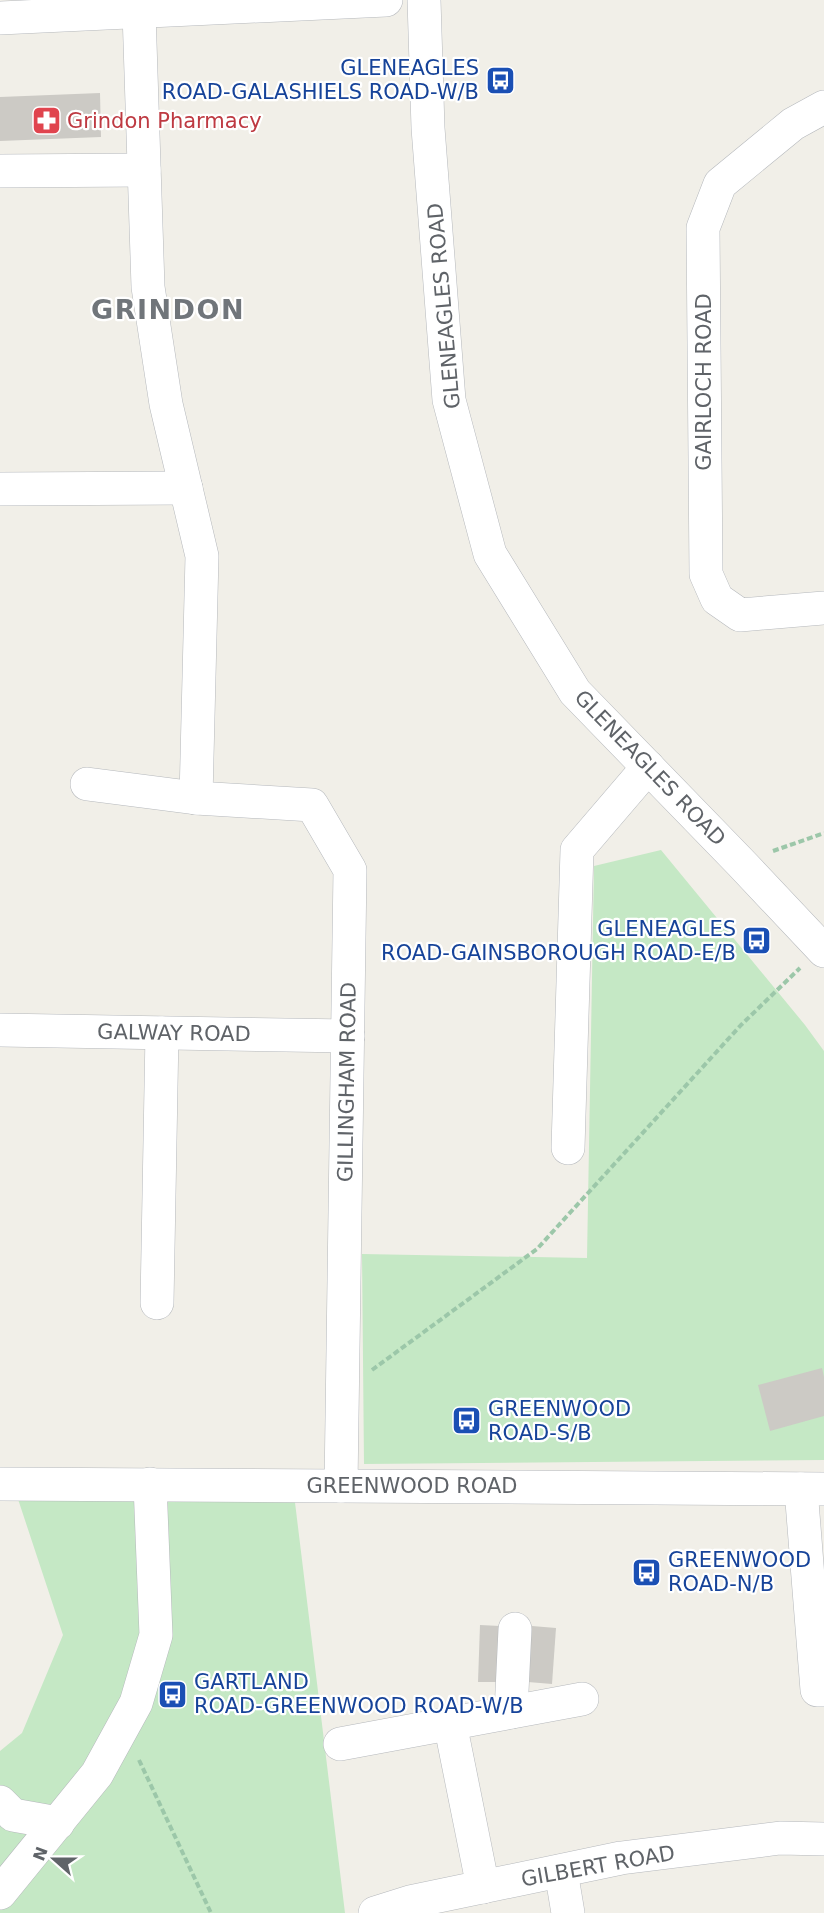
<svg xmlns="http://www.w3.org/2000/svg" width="824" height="1913" font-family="'DejaVu Sans',sans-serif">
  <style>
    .green { fill: #c5e8c5 }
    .building { fill: #cccac5 }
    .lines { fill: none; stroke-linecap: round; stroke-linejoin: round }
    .minor-casing { stroke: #b5b8bc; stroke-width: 34 }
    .path { stroke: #9cc7a9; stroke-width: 4; stroke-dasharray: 6 3; stroke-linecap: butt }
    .minor { stroke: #fff; stroke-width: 33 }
    .labels { text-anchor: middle; stroke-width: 4.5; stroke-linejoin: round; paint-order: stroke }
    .transit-label { font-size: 21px; fill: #164399; stroke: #fff; text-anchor: start }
    .health-label { font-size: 21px; fill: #be3a42; stroke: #fff; text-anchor: start }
    .street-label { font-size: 21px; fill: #5f6368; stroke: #fff }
    .district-label { font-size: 27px; font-weight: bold; letter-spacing: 1.5px; fill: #70757a; stroke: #fff }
  </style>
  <rect width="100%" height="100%" fill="#f1efe8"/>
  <!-- green -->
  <g class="green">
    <polygon points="661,850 805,1025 824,1051 824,1460 364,1464 362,1254 587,1258 594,866"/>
    <polygon points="13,1484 293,1486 345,1913 0,1913 0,1751 22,1733 63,1635"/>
  </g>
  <!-- building -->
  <g class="building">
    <polygon points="100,93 101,137 0,141 0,97"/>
    <polygon points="822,1368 824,1377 824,1416 770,1431 758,1385"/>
    <polygon points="480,1625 500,1626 498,1682 478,1682"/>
    <polygon points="532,1626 556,1628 552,1684 528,1682"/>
  </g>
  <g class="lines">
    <defs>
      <g id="minor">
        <polyline points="424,0 428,128 449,400 490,554 575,692 741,863 824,951"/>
        <polyline points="139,12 148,287 166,404 202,556 196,798 312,805 350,870 341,1486"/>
        <polyline points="0,18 386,0"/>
        <polyline points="824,107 793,124 720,184 703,228 706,574 717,599 740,615 824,608"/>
        <polyline points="0,171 144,170"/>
        <polyline points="0,489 186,488"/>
        <polyline points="87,784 196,798"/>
        <polyline points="0,1030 348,1036"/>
        <polyline points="568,1148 577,850 648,767"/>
        <polyline points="157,1303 162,1033"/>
        <polyline points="0,1484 824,1489"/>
        <polyline points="801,1489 817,1690 824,1690"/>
        <polyline points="511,1712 515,1629"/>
        <polyline points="450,1723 483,1887"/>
        <polyline points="340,1744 582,1699"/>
        <polyline points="0,1802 13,1815 58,1823"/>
        <polyline points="561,1871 568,1913"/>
        <polyline points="0,1893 97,1774 136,1703 156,1635 150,1484"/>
        <polyline points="375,1913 410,1902 621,1858 780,1838 824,1839"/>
      </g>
    </defs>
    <!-- minor casing -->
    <use href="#minor" class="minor-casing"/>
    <!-- path -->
    <g class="path">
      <polyline points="773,851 824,833"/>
      <polyline points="372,1370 537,1249 741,1025 800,968"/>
      <polyline points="139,1760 211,1913"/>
    </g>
    <!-- minor -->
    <use href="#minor" class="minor"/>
  </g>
  <!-- icons -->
  <defs>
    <symbol id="bus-square" viewBox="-11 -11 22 22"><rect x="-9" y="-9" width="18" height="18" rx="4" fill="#1a4fb4" stroke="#fff"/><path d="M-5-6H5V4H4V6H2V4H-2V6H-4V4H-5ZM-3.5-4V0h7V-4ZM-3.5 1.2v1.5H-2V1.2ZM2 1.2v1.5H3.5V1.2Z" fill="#fff"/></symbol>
    <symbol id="pharmacy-square" viewBox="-11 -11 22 22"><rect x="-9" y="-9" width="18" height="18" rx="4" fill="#e0444e" stroke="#fff"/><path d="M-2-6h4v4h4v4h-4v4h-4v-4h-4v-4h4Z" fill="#fff"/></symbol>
  </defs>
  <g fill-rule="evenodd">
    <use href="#bus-square" x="484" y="64" width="33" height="33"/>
    <use href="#pharmacy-square" x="30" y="104" width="33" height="33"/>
    <use href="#bus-square" x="740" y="924" width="33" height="33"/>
    <use href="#bus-square" x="450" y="1404" width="33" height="33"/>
    <use href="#bus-square" x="630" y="1556" width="33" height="33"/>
    <use href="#bus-square" x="156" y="1678" width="33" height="33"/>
  </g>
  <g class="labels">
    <!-- transit labels -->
    <g class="transit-label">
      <text x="479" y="75" text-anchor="end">GLENEAGLES<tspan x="479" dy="24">ROAD-GALASHIELS ROAD-W/B</tspan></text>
      <text x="736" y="936" text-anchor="end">GLENEAGLES<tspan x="736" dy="24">ROAD-GAINSBOROUGH ROAD-E/B</tspan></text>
      <text x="488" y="1416">GREENWOOD<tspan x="488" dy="24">ROAD-S/B</tspan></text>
      <text x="668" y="1567">GREENWOOD<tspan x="668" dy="24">ROAD-N/B</tspan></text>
      <text x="194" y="1689">GARTLAND<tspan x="194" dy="24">ROAD-GREENWOOD ROAD-W/B</tspan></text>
    </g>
    <!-- health labels -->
    <g class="health-label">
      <text x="67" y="128">Grindon Pharmacy</text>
    </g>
    <!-- street labels -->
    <g class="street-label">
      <text transform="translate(444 306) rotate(-95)" y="7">GLENEAGLES ROAD</text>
      <text transform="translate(704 382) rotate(-90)" y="7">GAIRLOCH ROAD</text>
      <text transform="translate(650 768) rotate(46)" y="7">GLENEAGLES ROAD</text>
      <text transform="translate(174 1033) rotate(1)" y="7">GALWAY ROAD</text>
      <text transform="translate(347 1082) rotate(-89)" y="7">GILLINGHAM ROAD</text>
      <text x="412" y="1493">GREENWOOD ROAD</text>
      <text transform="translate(598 1866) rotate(-10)" y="7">GILBERT ROAD</text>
    </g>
    <!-- district labels -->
    <g class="district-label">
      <text x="168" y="319">GRINDON</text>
    </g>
  </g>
  <!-- north arrow -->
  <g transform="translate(54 1859) rotate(291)" stroke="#ffffff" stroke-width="4.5" paint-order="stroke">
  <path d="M0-4.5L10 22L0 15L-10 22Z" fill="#5f6368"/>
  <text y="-9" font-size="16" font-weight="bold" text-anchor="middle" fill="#5f6368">N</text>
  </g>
</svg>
